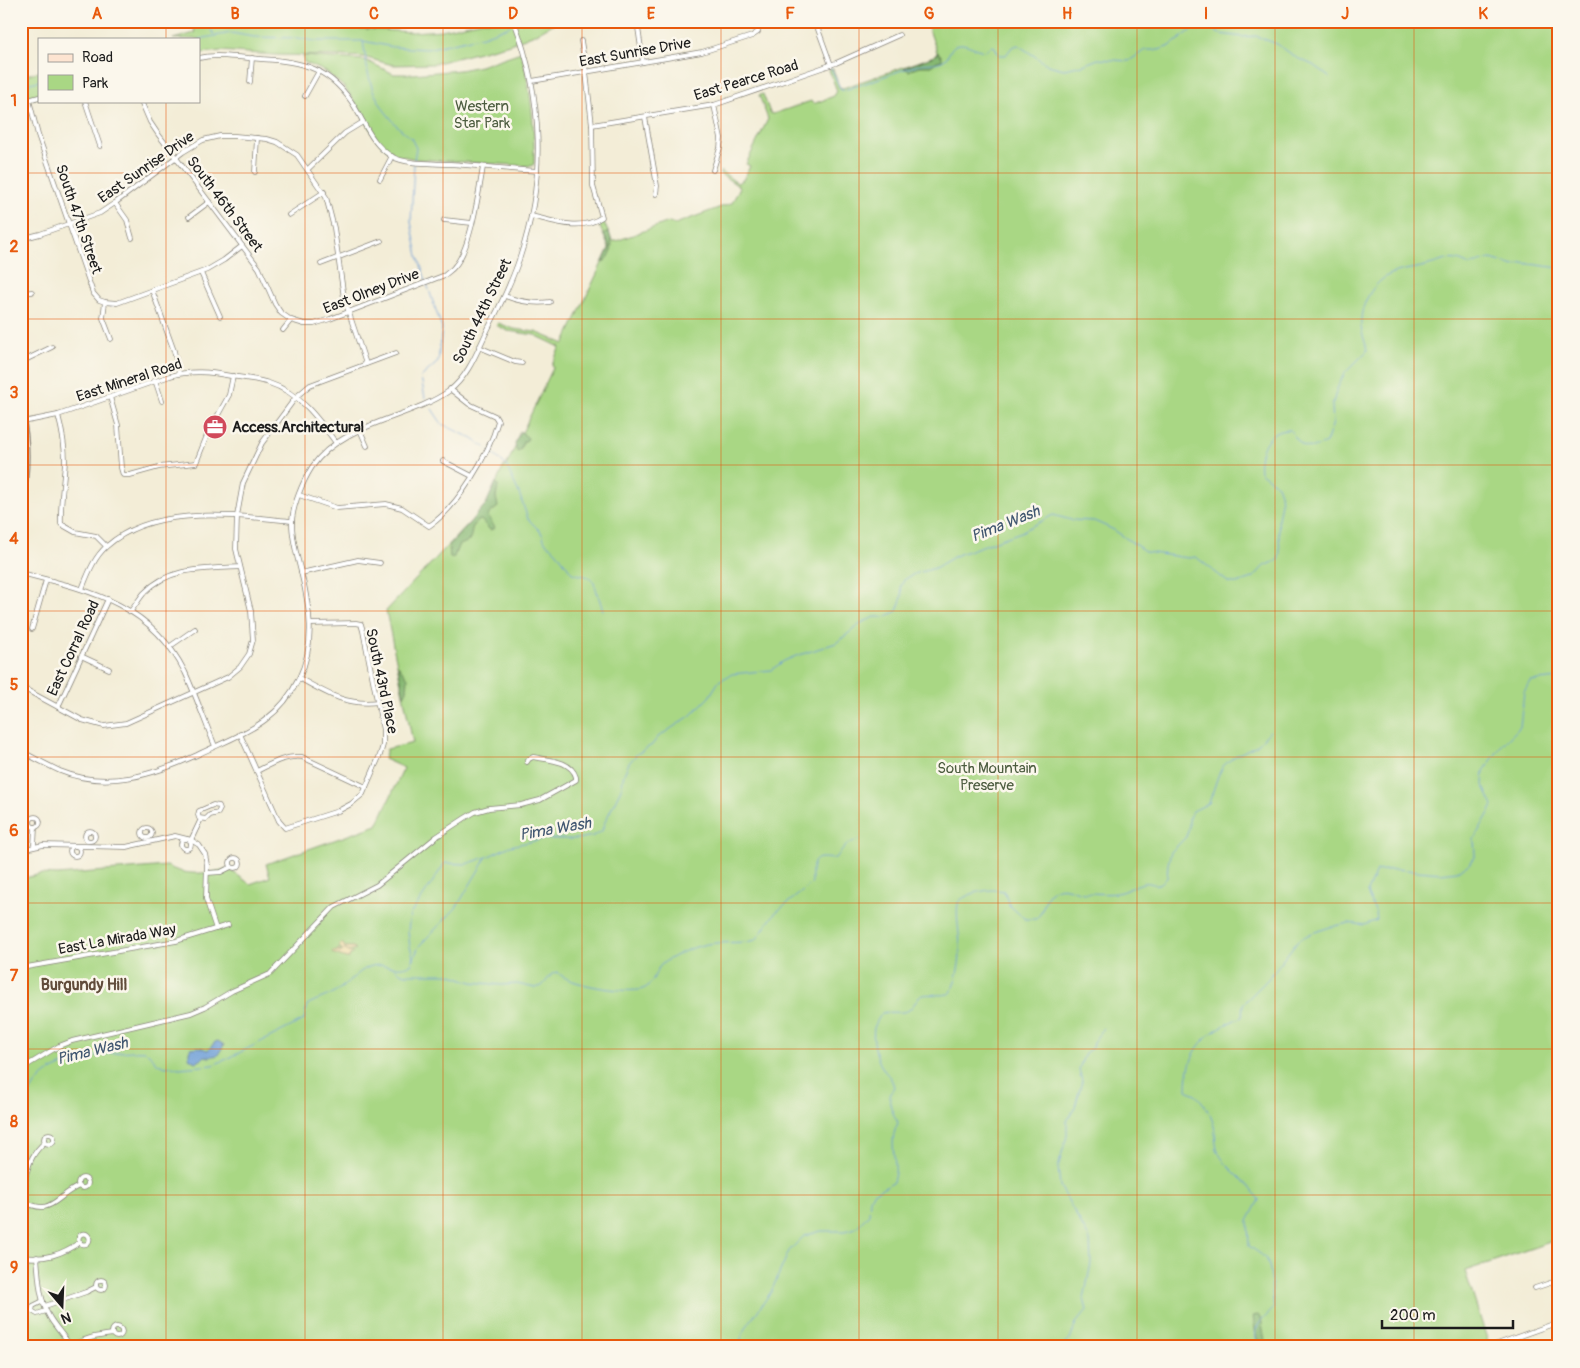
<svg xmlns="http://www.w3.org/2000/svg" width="1580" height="1368" font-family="Pangolin,sans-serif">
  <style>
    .green { fill: #a9d784; stroke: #627a50 }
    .forest { fill: #86b872; stroke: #516a47 }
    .sand { fill: #eeda9e; stroke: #857b5d }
    .water { fill: #6d9ed7; stroke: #445d7a }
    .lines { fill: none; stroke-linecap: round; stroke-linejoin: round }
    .stream { stroke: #6d9ed7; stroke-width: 1 }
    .minor-casing { stroke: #88847a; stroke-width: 5.5 }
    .secondary-casing { stroke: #88847a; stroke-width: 8 }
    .minor { stroke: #fff; stroke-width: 4 }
    .secondary { stroke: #fde4d1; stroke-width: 5.5 }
    .grid { fill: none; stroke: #e8590c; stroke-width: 1; stroke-opacity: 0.55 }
    .labels { text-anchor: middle; stroke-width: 5; stroke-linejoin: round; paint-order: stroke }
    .street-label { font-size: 15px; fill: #1c1c1c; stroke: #fbf7ec }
    .park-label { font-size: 15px; fill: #4d5d40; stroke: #fbf7ec }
    .poi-label { font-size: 15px; font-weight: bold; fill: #1c1c1c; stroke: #fbf7ec; text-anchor: start }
    .water-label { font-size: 16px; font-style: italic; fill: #405670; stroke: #fbf7ec }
    .neighbourhood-label { font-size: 16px; font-weight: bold; fill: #614c3a; stroke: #fbf7ec }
    .neatline { fill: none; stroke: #e8590c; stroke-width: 2 }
    .grid-label { font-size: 16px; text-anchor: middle; font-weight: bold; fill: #e8590c }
  </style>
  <rect width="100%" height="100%" fill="#fbf7ec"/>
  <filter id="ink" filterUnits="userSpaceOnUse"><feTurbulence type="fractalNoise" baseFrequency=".02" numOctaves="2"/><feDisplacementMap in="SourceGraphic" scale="10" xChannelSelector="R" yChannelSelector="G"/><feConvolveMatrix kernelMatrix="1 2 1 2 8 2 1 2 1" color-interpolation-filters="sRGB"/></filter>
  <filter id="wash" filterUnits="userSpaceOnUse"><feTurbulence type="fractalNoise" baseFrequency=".0096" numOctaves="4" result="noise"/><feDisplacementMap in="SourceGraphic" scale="20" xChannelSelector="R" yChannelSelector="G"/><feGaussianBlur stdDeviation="1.12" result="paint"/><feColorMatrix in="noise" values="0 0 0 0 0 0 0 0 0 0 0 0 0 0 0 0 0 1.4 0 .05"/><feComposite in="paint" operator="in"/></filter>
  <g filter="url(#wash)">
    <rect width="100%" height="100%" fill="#f3edd7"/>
    <!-- green -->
    <g class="green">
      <polygon points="193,21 237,21 412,32 442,30 483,21 558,21 537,33 510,44 433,64 393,65 363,57 343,56 275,55 221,51 202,53 199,54 199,39 173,39 195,33"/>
      <path d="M 926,21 L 1559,21 L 1559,1224 L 1550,1242 L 1465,1271 L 1489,1345 L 1486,1347 L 21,1347 L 21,879 L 41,874 L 57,875 L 167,866 C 187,877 207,873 229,869 L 250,884 L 270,877 L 266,864 L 377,825 L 404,768 L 384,759 L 387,749 L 413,743 L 386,611 L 486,505 L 504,466 L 506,466 L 507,464 L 553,368 L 552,364 L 560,347 L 535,335 L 508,331 L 496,325 L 498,323 L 514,329 L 536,332 L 564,344 L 609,248 L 599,225 L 604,222 L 612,241 L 616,241 L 669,222 L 675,224 L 732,203 L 740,187 L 720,174 L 721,171 L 737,183 L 743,180 L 750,166 L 746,164 L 768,119 L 759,95 L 763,94 L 770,113 L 773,114 L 811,101 L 813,104 L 834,96 L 837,91 L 829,70 L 833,69 L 839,87 L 843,88 L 935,56 L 937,52 Z"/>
      <path d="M 521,52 C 531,89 535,126 534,164 L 531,166 L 415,159 L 393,154 L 377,140 L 359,108 L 344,87 L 326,72 L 304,62 L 303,56 L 365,60 L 394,74 L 413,74 L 460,70 L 480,66 Z"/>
      <polygon points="39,72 39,97 21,102 21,76"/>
    </g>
    <!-- forest -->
    <g class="forest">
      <polygon points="938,52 942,57 942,60 937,61 931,66 920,66 909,71 904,68 936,55"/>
      <path d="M 609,232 C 613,243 614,256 603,262 L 610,247 L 604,234 Z"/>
      <polygon points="520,431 528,438 527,440 523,442 521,449 517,452 515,444"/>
      <path d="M 496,482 L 498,486 L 496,497 L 498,507 L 490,513 L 488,516 L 495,528 L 490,530 L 481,520 C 469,523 474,533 469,540 C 467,543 461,544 458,546 L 454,557 L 450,558 L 449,546 L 486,504 Z"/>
      <polygon points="398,665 408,678 407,690 404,696"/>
      <polygon points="1258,1315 1261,1318 1266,1347 1261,1347 1256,1337 1253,1316"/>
    </g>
    <!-- sand -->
    <polygon class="sand" points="342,943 345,947 353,947 356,949 349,951 344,948 345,950 353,953 350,955 349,958 346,958 332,953 333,951 337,952 338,949 340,950 339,953 343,951 339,946"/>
    <!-- water -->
    <polygon class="water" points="218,1041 224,1045 218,1055 209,1057 205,1056 201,1060 196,1062 189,1058 189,1051 191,1048 199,1047 208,1050 215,1042"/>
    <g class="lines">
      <!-- stream -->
      <g class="stream">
        <polyline points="205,21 214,34"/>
        <polyline points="520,22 521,21"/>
        <polyline points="199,39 231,33 254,37 298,38 314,41 363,41 393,47 427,49 483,36 510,26"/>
        <polyline points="363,41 368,73 373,91 384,110 397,126 411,138 416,148 414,160"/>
        <path d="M 831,68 L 841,90 L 844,90 C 869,83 893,72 918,65 C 926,62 936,65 944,60 C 950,56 950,45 959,44 C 967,43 976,50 985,51 L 992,46 L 995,47 L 999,55 L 1006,55 L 1012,47 L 1018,45 L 1048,65 L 1064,69 L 1083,65 L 1098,59 L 1129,61 L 1145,50 L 1159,50 L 1170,46 L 1201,23 L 1214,26 L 1216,32 L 1220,34 L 1243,37 L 1256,36 L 1277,44 L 1297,58 L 1313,65 L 1329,77"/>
        <polyline points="21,85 39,81"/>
        <polyline points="414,164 411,222 418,256 426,281"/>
        <polyline points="425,398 421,377 438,362 442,328 427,284"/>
        <polyline points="432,409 442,424 471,438 485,447"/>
        <polyline points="488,450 506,465 519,493 528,519 541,532 545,542 556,551 572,573 589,577 594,583 603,610"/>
        <path d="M 414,959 L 410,947 L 408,931 L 410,914 L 420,901 L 445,863 L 466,864 L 487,857 L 510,846 L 543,839 L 577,839 L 593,836 L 602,831 L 604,824 L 621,789 L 624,774 L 629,763 L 637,754 L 652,745 L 658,737 L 690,716 L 709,697 L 719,681 L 732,674 L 771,670 L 784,661 L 796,656 L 836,643 L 863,622 L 875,617 L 885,617 L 897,611 L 902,597 L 901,586 L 904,580 L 914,574 L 935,568 L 957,555 L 1021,532 L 1053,515 L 1071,520 L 1094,521 L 1101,524 L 1114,530 L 1146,552 L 1188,558 L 1196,557 L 1229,583 L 1237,583 L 1253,578 L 1263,567 L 1278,560 L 1280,554 L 1278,519 L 1281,503 L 1280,493 L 1277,485 L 1260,472 C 1258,452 1266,429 1290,430 C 1302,447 1305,452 1326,443 L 1333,423 L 1332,406 L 1337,389 L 1344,374 L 1367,351 C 1366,342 1361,334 1361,324 C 1360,305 1373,282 1391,274 C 1403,269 1416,269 1429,265 C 1445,261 1452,255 1469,265 L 1491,259 L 1514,266 L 1523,263 L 1559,268"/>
        <path d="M 396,969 L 400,973 L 406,974 L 449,974 L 472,982 L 501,985 L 517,984 L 535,988 L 542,986 L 552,974 L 558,972 C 565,985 629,994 643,989 C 654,985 654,972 661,965 C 668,958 689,949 699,946 C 718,940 737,945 756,940 L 775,913 L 808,887 L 812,882 C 812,874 810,858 822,858 C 827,858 830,859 835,858 C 846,849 842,844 859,840"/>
        <path d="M 21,1112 C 27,1098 35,1081 47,1073 C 67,1060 122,1049 146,1051 L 158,1064 L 166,1067 L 172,1066 L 179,1068 L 213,1065 L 227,1059 L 304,1020 L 307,1005 C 317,999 328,997 338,990 C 349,983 357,972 369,967 C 379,963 387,967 396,967 C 401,968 407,966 411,965 L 419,946 L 456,908 L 486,858"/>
        <path d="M 737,1347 L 747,1326 L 771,1292 L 789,1251 L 804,1236 L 821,1231 L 844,1231 L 856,1228 L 869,1214 L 870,1199 L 873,1193 L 893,1182 C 894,1177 896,1171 895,1166 C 894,1150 890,1138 898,1123 C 892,1111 885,1099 894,1087 C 891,1075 887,1076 882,1067 C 876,1058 872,1038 874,1028 C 876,1022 879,1018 882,1013 C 889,1011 904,1014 909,1010 C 915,1006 916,996 923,995 C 932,993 941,997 951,993 C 956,979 960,966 960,951 C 961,938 954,911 959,901 C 970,892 990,888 1004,891 L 1009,905 L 1025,919 L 1036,919 C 1045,911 1043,896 1053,890 C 1066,883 1074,893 1086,893 C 1097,893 1110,895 1121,892 C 1129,890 1135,885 1143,883 C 1154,881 1155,890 1167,878 L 1168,864 L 1171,852 L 1186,837 L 1189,828 L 1189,817 L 1193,811 L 1209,803 L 1218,776 L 1223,766 L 1235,756 L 1257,745 L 1270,731"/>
        <polyline points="1061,1347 1070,1339 1076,1323 1087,1310 1084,1299 1091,1263 1090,1240 1060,1186 1058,1167 1067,1136 1067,1121 1075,1107 1082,1081 1079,1069 1085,1053 1092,1048 1093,1042 1104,1028"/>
        <path d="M 1259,1347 C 1249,1326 1262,1322 1274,1308 C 1271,1295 1273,1269 1266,1259 C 1262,1254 1254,1250 1249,1246 L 1248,1221 L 1259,1200 C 1250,1182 1224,1169 1217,1149 C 1215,1142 1216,1134 1214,1126 C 1210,1111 1201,1096 1187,1090 C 1187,1049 1205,1032 1242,1017 L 1243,1004 L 1268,979 L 1298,940 L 1312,933 L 1330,927 L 1349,923 L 1364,925 L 1377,920 C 1376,909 1370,902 1367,892 L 1376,871 L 1395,869 L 1441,873 L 1457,871 L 1471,863 L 1475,855 L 1474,839 L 1493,806 L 1483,785 L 1484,771 L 1502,745 L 1520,727 L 1524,692 L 1530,681 L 1559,678"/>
      </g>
    </g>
  </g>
  <g filter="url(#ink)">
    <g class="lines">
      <defs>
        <g id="minor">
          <polyline points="637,21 643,62"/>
          <polyline points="815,21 831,65"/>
          <path d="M 199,58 C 215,54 231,57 248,58 C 291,61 324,61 351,101 C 364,120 370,143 391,156 C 406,165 432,163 450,164 C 479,166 508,169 537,171"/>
          <polyline points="532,81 702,52 752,36 758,32 757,21"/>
          <polyline points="250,82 252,58"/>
          <polyline points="305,96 319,71"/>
          <polyline points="29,100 38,135 93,293 99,300 105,302 103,318 111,339"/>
          <polyline points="85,101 100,146"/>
          <path d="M 141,101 L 150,122 L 158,134 L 259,268 L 275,304 L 281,313 L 291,320 L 304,324 L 314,324 L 330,319 L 445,275 C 448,272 452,270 454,267 C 471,249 479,191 483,167"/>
          <polyline points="21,102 39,97"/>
          <polyline points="645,117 657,186 656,194"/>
          <polyline points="592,125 714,105 836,63 899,35"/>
          <polyline points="308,169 345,133 363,122"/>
          <polyline points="713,170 720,148 721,138 714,105"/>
          <polyline points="255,172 257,138"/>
          <polyline points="380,179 392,156"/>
          <polyline points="115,203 127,220 132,238"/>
          <polyline points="289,215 324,192"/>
          <path d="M 531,216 C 554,221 580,232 602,217 L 593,186 L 592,125 L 586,72 L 581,41"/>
          <polyline points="189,217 209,202"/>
          <polyline points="444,220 472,223"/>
          <polyline points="21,239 40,234 100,213 115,203 183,152 203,140 220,136 235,136 267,139 277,142 297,155 326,197 334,228 344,298 366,364"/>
          <polyline points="321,264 381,241"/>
          <polyline points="201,273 220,316"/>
          <polyline points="152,290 174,351 179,373"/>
          <polyline points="21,293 32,292"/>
          <path d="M 505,296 C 520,302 534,304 550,302"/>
          <polyline points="105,302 117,303 207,270 224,260 242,246"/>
          <polyline points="283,330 291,320"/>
          <polyline points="479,347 515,362 522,363"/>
          <polyline points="21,362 52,347"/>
          <polyline points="155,380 162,401"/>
          <polyline points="110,397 118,425 121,468 123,475 130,475 159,467 196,463 208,433 229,395 233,376"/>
          <path d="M 58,415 C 62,430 65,445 65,461 C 64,482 60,502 61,524 L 75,532 L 96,536 L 106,546"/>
          <path d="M 23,422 L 58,415 L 170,376 C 191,370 210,372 231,376 C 243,378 257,379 269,383 C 300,393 318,418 336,443"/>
          <polyline points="360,430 367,446"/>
          <polyline points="443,461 472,476"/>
          <path d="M 299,495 L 337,508 L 386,504 L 402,508 L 429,526 C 458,507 489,454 498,421 L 495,416 L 469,404 L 450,389"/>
          <path d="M 21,573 C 88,590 151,603 185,672 C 196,696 205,722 215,746"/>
          <polyline points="301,573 358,560 380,563"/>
          <path d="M 82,589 C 88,574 94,557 107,546 C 153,504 235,516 292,521"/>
          <path d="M 130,612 C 135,606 139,599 144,593 C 169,566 207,569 240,567"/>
          <polyline points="32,629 46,580"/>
          <polyline points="169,647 195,629"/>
          <polyline points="81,656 109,669"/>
          <path d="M 299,678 C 326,693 346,706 378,702"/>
          <polyline points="21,687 82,720 104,726 126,723 228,677 240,667 249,654 253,640 251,611 236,549 237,516 243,483 262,443 296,397 310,385 396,353"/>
          <polyline points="58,707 108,599"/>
          <polyline points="240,734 279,821 285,828 338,811 351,804 363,794 380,755 383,745 383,730 363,631 361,624 356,623 310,624"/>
          <path d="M 21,751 C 34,758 47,765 60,771 C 106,790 154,775 197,755 C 219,744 245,735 265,720 C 280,709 291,695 299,678 C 316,643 310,608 301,572 C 297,556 292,540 292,523 C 292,507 303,481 312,467 C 341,423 409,419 449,391 C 469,376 478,349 489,327 C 501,304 512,281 520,257 C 546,180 543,97 514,21"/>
          <path d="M 257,771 C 271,764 286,755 302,757 L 366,787"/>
          <polygon points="213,805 219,806 220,809 218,813 210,815 206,819 199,818 198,815 199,811"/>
          <circle cx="35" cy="822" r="5"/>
          <circle cx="147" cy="833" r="5"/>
          <circle cx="90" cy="836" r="5"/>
          <circle cx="186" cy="844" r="5"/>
          <polyline points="191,840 201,819"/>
          <circle cx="75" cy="851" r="5"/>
          <polyline points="34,846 35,827"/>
          <polyline points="21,850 43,845 126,847 175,836 191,840 199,845 205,854 207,865 206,899 216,929"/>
          <circle cx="235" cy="863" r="5"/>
          <polyline points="207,873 221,872 231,867"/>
          <polyline points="21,968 176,941 228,925"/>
          <path d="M 21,1069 L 59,1046 L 72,1041 L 191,1013 L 205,1007 L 232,991 L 270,974 L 334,907 L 377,885 L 436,837 L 465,818 L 475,812 L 489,808 L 521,805 L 540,800 L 576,780 L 576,777 C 571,760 548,760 533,757 L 529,759 L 527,762"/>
          <circle cx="49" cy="1139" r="5"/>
          <circle cx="83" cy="1183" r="5"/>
          <path d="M 21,1188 C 30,1168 27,1158 45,1142"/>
          <path d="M 21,1200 C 52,1218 54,1197 79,1186"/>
          <circle cx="84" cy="1239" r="5.5"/>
          <path d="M 21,1257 C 45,1260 61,1255 80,1242"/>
          <path d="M 37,1257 C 39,1278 39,1300 50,1318 C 56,1328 65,1337 71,1347"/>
          <circle cx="101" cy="1285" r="5"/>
          <polyline points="1535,1288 1559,1280"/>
          <polyline points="43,1301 33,1306 32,1311 37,1314 46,1311"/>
          <polyline points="45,1306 86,1292 96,1287"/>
          <circle cx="117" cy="1332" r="5"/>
          <path d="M 70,1347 C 87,1337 94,1337 112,1334"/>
          <polyline points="1489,1347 1559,1322"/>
        </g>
        <path id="secondary" d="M 21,414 C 28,444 27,472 21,502"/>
      </defs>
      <!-- minor casing -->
      <use href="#minor" class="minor-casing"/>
      <!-- secondary casing -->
      <use href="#secondary" class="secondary-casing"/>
      <!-- minor -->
      <use href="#minor" class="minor"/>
      <!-- secondary -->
      <use href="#secondary" class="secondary"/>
    </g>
  </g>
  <!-- grid -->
  <path class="grid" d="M 166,21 L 166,39M 305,21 L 305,1347M 443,21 L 443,1347M 582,21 L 582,1347M 721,21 L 721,1347M 859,21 L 859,1347M 998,21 L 998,1347M 1137,21 L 1137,1347M 1275,21 L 1275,1347M 1414,21 L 1414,1347M 166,101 L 166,1347M 21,173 L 1559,173M 21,319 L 1559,319M 21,465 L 1559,465M 21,611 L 1559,611M 21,757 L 1559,757M 21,903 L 1559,903M 21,1049 L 1559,1049M 21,1195 L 1559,1195"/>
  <!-- icons -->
  <defs>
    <symbol id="office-disc" viewBox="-11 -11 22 22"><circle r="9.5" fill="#d1495b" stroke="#fbf7ec"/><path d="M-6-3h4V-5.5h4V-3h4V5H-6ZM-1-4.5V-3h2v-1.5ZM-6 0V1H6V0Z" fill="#fff"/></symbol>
  </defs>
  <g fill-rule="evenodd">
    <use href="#office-disc" x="201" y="413" width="28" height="28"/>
  </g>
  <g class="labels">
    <!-- street labels -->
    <g class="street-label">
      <text transform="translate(635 52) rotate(-10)" y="5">East Sunrise Drive</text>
      <text transform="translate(746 80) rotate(-17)" y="5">East Pearce Road</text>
      <text transform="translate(146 167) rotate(-35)" y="5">East Sunrise Drive</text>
      <text transform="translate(225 204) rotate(53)" y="5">South 46th Street</text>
      <text transform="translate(79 219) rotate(71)" y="5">South 47th Street</text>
      <text transform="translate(371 291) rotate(-21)" y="5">East Olney Drive</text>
      <text transform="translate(482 311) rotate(-64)" y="5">South 44th Street</text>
      <text transform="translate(129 380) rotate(-18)" y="5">East Mineral Road</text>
      <text transform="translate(73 648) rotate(-65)" y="5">East Corral Road</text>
      <text transform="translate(382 681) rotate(78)" y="5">South 43rd Place</text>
      <text transform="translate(117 939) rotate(-10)" y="5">East La Mirada Way</text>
    </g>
    <!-- park labels -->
    <g class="park-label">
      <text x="482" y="111">Western<tspan x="482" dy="17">Star Park</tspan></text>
      <text x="987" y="773">South Mountain<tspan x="987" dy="17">Preserve</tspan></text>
    </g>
    <!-- poi labels -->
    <g class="poi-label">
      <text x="232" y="432">Access.Architectural</text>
    </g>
    <!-- water labels -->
    <g class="water-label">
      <text transform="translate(1005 523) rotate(-22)" y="6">Pima Wash</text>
      <text transform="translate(555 828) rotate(-10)" y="6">Pima Wash</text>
      <text transform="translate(92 1050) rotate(-14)" y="6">Pima Wash</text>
    </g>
    <!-- neighbourhood labels -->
    <g class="neighbourhood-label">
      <text x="84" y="990">Burgundy Hill</text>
    </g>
  </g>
  <!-- margin -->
  <rect width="1580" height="1368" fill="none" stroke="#fbf7ec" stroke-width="55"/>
  <!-- legend -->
  <rect x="38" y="38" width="162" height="65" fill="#fbf7ec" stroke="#a29f99"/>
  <rect x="48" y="54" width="25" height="8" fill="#fde4d1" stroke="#a29f99"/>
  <text x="82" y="62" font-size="15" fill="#1c1c1c">Road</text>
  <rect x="48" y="75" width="25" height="15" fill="#a9d784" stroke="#a29f99"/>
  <text x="82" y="88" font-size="15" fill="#1c1c1c">Park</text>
  <!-- north arrow -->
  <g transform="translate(62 1306) rotate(161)" stroke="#fbf7ec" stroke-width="4" paint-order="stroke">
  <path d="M0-4L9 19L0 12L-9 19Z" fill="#1c1c1c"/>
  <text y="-8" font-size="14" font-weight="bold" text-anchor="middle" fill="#1c1c1c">N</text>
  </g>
  <!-- scale -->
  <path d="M1382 1320v8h131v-8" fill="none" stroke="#1c1c1c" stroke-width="2.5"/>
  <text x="1390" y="1320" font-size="15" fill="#1c1c1c" stroke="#fbf7ec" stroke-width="4" paint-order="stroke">200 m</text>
  <rect x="28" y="28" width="1524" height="1312" class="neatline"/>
  <g class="grid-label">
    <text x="97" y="19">A</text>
    <text x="235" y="19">B</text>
    <text x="374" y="19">C</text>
    <text x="513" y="19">D</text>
    <text x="651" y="19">E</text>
    <text x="790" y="19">F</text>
    <text x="929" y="19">G</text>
    <text x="1067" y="19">H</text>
    <text x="1206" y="19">I</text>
    <text x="1345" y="19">J</text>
    <text x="1483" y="19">K</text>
    <text x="14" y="106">1</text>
    <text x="14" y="252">2</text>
    <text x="14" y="398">3</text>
    <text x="14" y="544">4</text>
    <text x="14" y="690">5</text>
    <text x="14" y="836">6</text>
    <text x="14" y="981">7</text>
    <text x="14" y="1127">8</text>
    <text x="14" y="1273">9</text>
  </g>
</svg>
